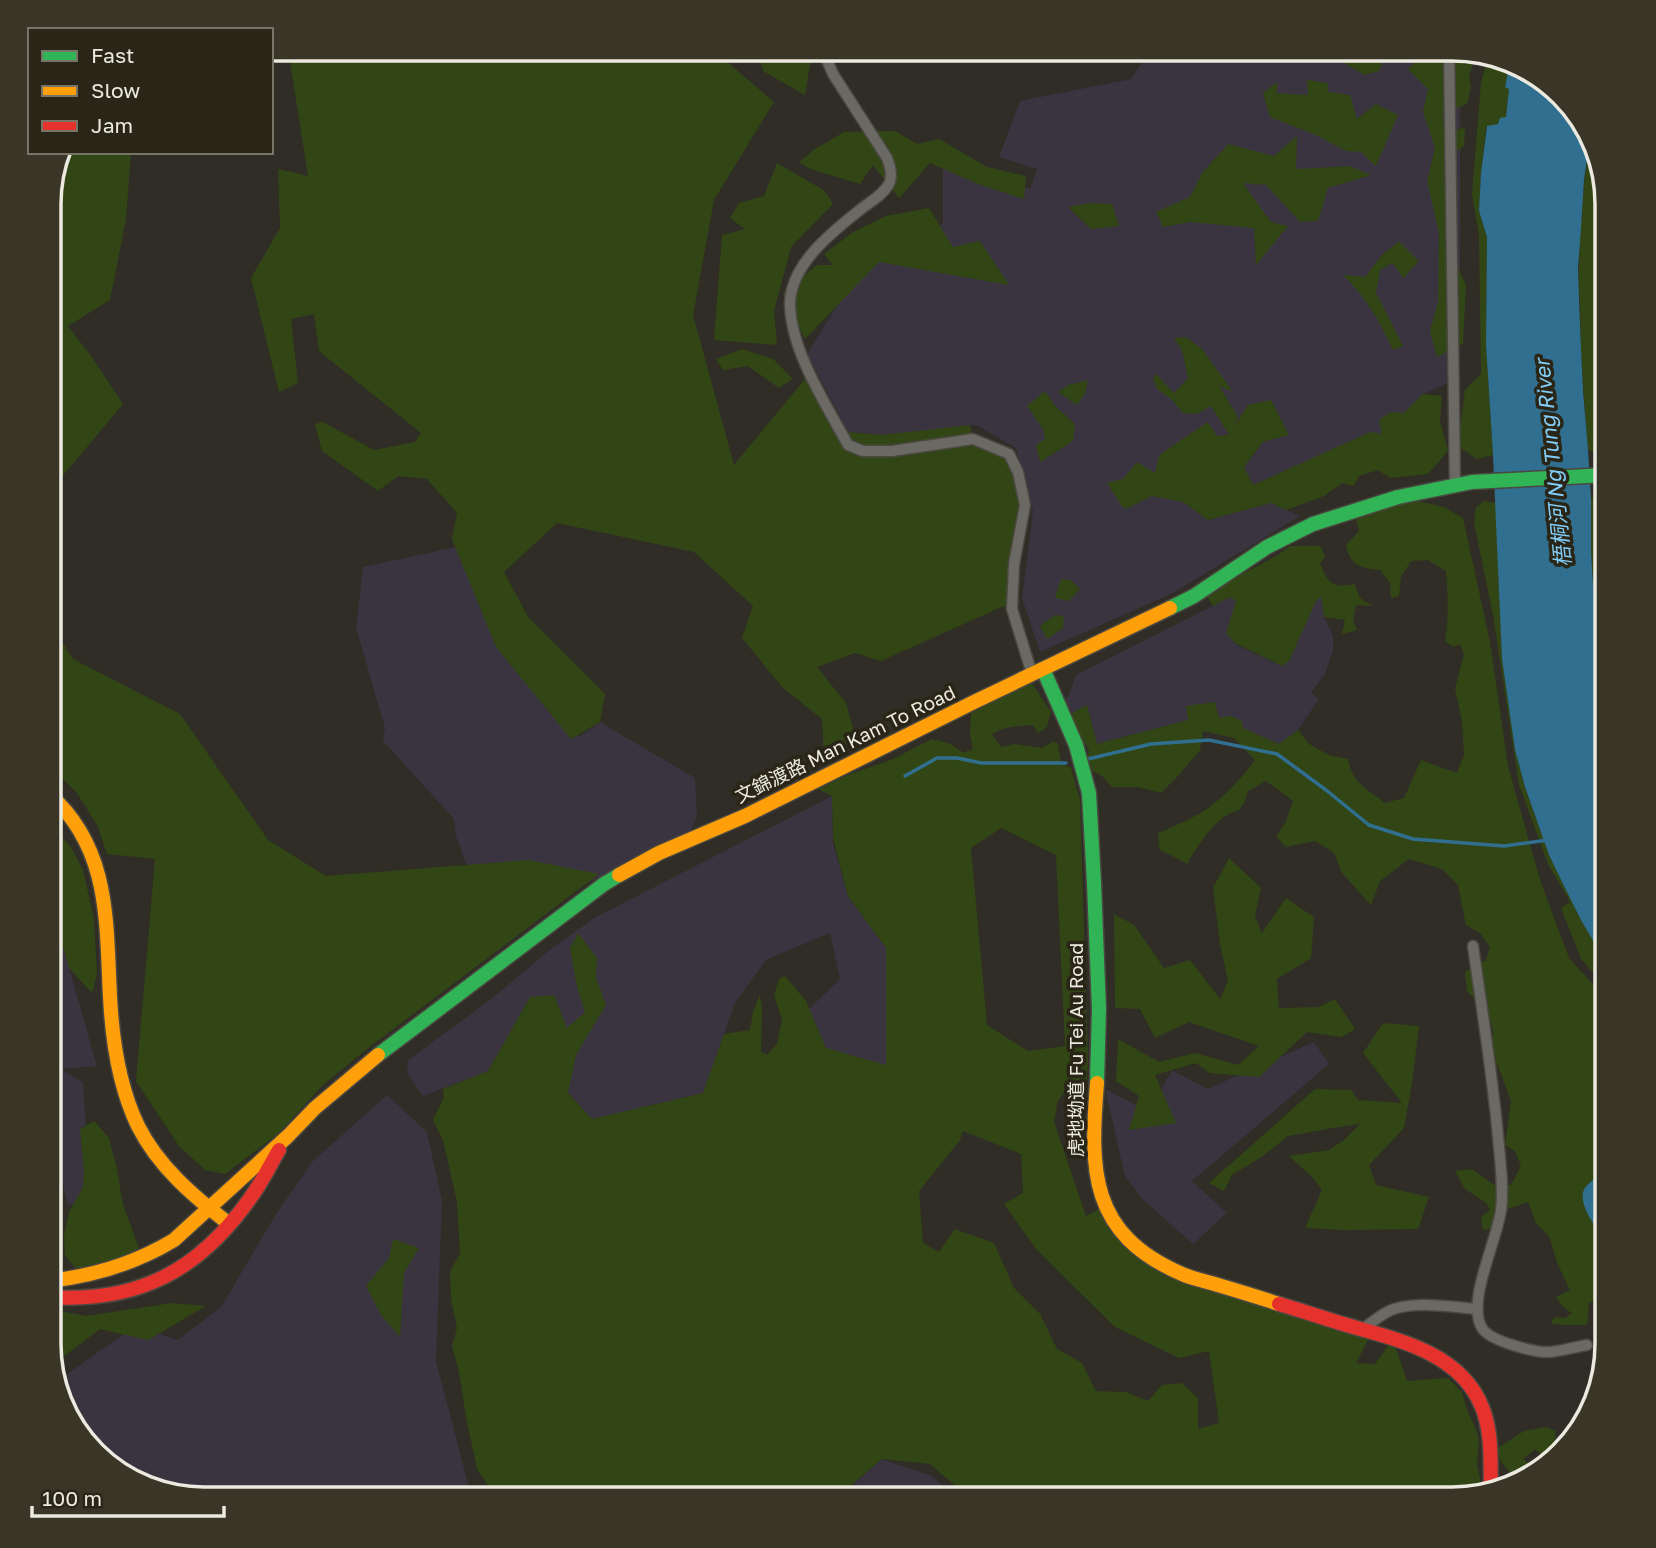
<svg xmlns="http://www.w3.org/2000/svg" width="1656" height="1548" font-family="'Golos Text','Noto Sans SC',sans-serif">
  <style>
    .industrial { fill: #3a3340 }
    .green { fill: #324615; fill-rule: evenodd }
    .water { fill: #316f90 }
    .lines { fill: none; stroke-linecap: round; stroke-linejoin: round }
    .stream { stroke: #316f90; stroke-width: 3.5 }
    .street-casing { stroke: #4a4841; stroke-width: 13 }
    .fast-casing { stroke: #4a4841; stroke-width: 17 }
    .slow-casing { stroke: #4a4841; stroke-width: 17 }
    .jam-casing { stroke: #4a4841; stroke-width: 17 }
    .street { stroke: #6b6963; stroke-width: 10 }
    .fast { stroke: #30b455; stroke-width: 14 }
    .slow { stroke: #ff9f0a; stroke-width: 14 }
    .jam { stroke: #e5322d; stroke-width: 14 }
    .labels { text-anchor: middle; stroke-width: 7; stroke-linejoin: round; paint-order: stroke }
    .street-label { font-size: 19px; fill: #eceae0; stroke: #2a2617 }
    .water-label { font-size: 21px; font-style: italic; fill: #83cdf9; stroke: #2a2617 }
    .rim { fill: none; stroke: #eceae0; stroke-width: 3.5 }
  </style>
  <rect width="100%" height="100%" fill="#2f2d25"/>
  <!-- industrial -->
  <g class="industrial">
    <polygon points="1151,49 1462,49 1460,84 1460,378 1423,394 1383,434 1255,489 1244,467 1263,442 1230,435 1217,436 1207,422 1184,502 1208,520 1271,503 1300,516 1173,593 1040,652 1022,598 1033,511 1016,448 976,425 882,435 848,432 807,354 881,236 925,242 943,223 943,164 1030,189 1037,169 999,157 1020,101 1131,79"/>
    <polygon points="456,547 507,651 579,737 600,722 695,778 697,817 690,832 549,902 481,905 456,836 454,819 383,741 385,728 356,628 363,567"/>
    <polygon points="1321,595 1324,617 1333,636 1333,651 1325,674 1311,693 1319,699 1298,730 1279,744 1219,718 1215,703 1188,720 1097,744 1088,708 1072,713 1065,700 1069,695 1076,675 1230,597 1237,601 1226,633 1237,645 1282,666 1314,604"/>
    <polygon points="832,796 833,843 848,896 886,948 888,1031 885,1099 826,1048 809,1009 840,979 830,933 766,960 735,1003 703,1093 592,1119 565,1091 530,997 488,1071 423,1096 407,1073 408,1060 490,1000 553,947 596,917"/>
    <polygon points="63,946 97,1066 60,1069 83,1082 91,1196 68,1206 51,1130 59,1069 49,1069 49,950"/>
    <polygon points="1314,1042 1329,1064 1192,1181 1227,1213 1193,1244 1142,1199 1125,1176 1105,1089 1149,1112 1172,1070 1207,1089"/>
    <polygon points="387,1095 427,1132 442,1201 436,1361 472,1499 204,1499 144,1487 94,1453 61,1404 56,1382 135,1326 178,1340 221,1307 276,1214 312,1162"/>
    <polygon points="882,1459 932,1476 957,1499 837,1499"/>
  </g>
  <!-- green -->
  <g class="green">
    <polygon points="288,49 712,49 774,102 714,200 693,315 734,465 810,373 848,432 882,435 970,425 973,439 1011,459 1024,501 1010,610 1020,642 1015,646 1008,660 1017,642 1004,606 881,661 855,653 817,667 846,703 856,740 824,754 822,719 783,688 742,638 753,606 694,552 557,523 504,572 528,617 605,694 600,722 571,739 496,647 452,539 457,513 427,479 398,476 378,491 322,451 315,424 323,422 374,450 415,442 421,433 319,351 314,314 291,319 298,383 279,392 251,278 280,228 278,169 308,176"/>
    <polygon points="766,49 791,49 803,58 819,49 938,49 939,60 917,62 850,57 811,59 805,95 763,71 759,54"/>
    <polygon points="1346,49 1388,49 1379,71 1365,75 1339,60"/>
    <polygon points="1441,49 1462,49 1476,53 1469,77 1471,87 1467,104 1442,114 1446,131 1465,128 1464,146 1454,153 1456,264 1466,285 1463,344 1437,357 1430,331 1438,302 1439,233 1427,181 1435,148 1423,112 1428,89 1408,69 1417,61 1440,61"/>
    <polygon points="1488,56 1510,62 1505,86 1509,88 1506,118 1498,124 1486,127 1481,173 1479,211 1487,237 1486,345 1493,455 1477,459 1458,446 1465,390 1481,374 1479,235 1472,194 1481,83"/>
    <polygon points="1307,80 1328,83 1328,92 1350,95 1357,119 1376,104 1398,115 1376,166 1361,152 1346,151 1316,135 1270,117 1263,93 1277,82 1277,93 1308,95"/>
    <polygon points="895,131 917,144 939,139 987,167 1026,176 1024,199 978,184 930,163 899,198 873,165 860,184 810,169 799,162 815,149 844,132"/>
    <polygon points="1297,136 1296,169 1349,166 1371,175 1328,188 1318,221 1300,222 1266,185 1243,183 1271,222 1288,226 1256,265 1254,228 1190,222 1163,227 1156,212 1190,197 1202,173 1228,144 1274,156"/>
    <path d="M 1590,137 L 1595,144 L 1607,194 L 1607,460 L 1603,460 L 1588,449 C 1584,400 1580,352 1580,303 C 1579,291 1578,278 1579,266 C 1580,222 1584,180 1590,137 Z"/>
    <polygon points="60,152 131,152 126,219 110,300 68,326 93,359 123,404 49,492 49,193"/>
    <polygon points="777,163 825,191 833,204 791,247 774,311 777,345 714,340 722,235 745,229 730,218 739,203 764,196"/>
    <polygon points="1090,203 1112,204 1119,226 1091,229 1068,207"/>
    <polygon points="929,208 953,247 980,241 1009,285 879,262 805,339 783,293 817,265 833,265 824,254 853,232 886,216"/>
    <path d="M 1399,241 L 1419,261 L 1403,278 L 1393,263 L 1380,270 L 1376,293 L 1403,346 L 1393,350 C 1380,322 1366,297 1343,275 L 1365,277 L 1381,256 Z"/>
    <polygon points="1186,337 1202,349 1233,392 1219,386 1238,417 1233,428 1248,405 1271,400 1289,435 1263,442 1244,467 1253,485 1370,432 1382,434 1379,420 1391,412 1404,413 1423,394 1442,396 1440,421 1448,451 1428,474 1390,478 1378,470 1359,476 1354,486 1342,483 1324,496 1286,510 1271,503 1208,520 1183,502 1152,496 1126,509 1121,505 1107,483 1123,479 1137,462 1155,473 1159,455 1208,422 1217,436 1229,435 1211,406 1197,414 1183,413 1171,399 1157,389 1153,378 1156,374 1174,393 1188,378 1182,350 1174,338"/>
    <polygon points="742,349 773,359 793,379 779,388 748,366 723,370 716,359"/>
    <polygon points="1088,380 1085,393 1077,405 1058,392 1068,385"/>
    <polygon points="1045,391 1055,406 1075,424 1073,441 1040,462 1036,445 1045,439 1043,429 1027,406"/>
    <polygon points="1607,496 1607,726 1597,649 1591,552 1591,498"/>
    <path d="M 1413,500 L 1444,507 L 1463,518 L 1490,642 L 1508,766 L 1540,880 L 1569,958 L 1607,1000 L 1607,1171 L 1602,1174 L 1607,1243 L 1607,1301 L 1602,1299 L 1589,1303 L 1587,1325 L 1566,1325 L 1551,1323 L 1554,1317 L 1565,1318 L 1572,1313 L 1563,1307 L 1556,1297 L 1570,1290 L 1558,1265 L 1549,1236 L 1536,1223 L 1528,1202 L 1508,1209 L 1492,1228 L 1483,1230 L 1481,1217 L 1490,1210 L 1486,1203 L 1465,1189 L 1455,1171 L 1472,1169 L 1494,1185 L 1511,1185 L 1521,1166 L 1515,1151 L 1505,1145 L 1511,1101 L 1493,1053 L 1493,1029 L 1488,1013 L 1467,991 L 1465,972 L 1486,960 L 1490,947 L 1480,933 L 1466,925 L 1458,885 L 1442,869 L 1409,859 L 1380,881 L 1371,905 L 1342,873 L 1334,853 L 1315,841 L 1286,847 L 1276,837 L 1286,821 L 1293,801 L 1266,781 L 1248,791 L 1244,803 L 1239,810 C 1214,817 1200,843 1187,864 L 1159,849 L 1158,833 C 1172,827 1186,821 1199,814 C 1221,801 1240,780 1255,760 L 1234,738 L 1203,731 L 1200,750 L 1178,776 L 1161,793 L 1138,787 L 1112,787 L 1102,776 L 1085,767 L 1089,749 L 1073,729 L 1072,713 L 1087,705 L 1097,744 L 1188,720 L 1186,706 L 1215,702 L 1219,718 L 1231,716 L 1242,721 L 1243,728 L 1279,744 L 1298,730 L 1309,744 L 1329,755 L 1348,759 C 1352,783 1367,789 1385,803 L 1404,798 L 1421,760 L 1457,773 L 1464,755 L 1462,721 L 1455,689 L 1464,654 L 1460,644 L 1453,647 L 1445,641 C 1449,617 1448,595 1446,571 L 1428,560 L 1411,561 L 1401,577 L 1399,596 L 1391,598 L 1390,583 L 1380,570 C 1361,568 1350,566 1346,545 L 1359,531 L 1355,515 Z"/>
    <polygon points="1484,501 1496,503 1502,659 1515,750 1525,787 1549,855 1582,922 1607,964 1607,989 1581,959 1561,908 1570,902 1548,864 1519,785 1493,615 1474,523 1476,507"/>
    <path d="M 1290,546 L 1320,546 L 1325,556 L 1320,564 C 1328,583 1333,589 1354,584 L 1360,598 L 1373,606 L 1356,605 L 1353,620 L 1357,630 L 1342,634 L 1345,620 L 1324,617 L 1321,596 L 1316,601 L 1289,661 L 1282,666 L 1235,643 L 1226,633 L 1236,601 L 1230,597 L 1213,606 L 1205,593 L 1216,592 L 1231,580 L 1278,555 Z"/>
    <polygon points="1061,579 1071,580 1080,589 1069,601 1055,598"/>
    <polygon points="1055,615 1064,616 1063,628 1047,639 1040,626"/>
    <polygon points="49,621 73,659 180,714 268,840 326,876 528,860 599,874 363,1052 322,1086 278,1134 225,1174 205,1170 179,1146 136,1081 155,859 107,854 98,827 77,793 49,765"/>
    <path d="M 1031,682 L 1051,712 L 1047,727 L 1038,733 L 1033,725 C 1018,726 1005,726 992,734 L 1001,747 L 1014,744 L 1042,748 L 1054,741 L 1058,744 L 1061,763 L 1071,768 L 1080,800 L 1088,1059 L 1086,1102 L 1068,1092 L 1067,1090 L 1058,1100 L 1054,1122 L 1086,1216 L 1105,1206 L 1169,1275 L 1374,1328 L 1356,1363 L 1375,1364 L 1393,1339 L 1407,1381 L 1448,1378 L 1462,1392 L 1467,1410 L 1477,1432 L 1479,1441 L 1477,1464 L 1483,1494 L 1462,1499 L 1035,1499 L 1009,1490 L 1029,1499 L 971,1499 L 930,1464 L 882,1459 L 835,1499 L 491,1499 L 490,1488 L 477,1469 L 466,1417 L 459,1372 L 452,1346 L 457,1328 L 451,1299 L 450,1271 L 460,1254 L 457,1202 L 443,1140 L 433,1120 L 444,1097 L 443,1089 L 488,1071 L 530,997 L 554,995 L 567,1028 L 585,1012 L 577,987 L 570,948 L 578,933 L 597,958 L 596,978 L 606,1005 L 576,1055 L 568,1093 L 592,1119 L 703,1093 L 724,1034 L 750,1030 L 753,1012 L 760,995 L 762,1007 L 761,1052 L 767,1055 L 777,1044 L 782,1020 L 774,995 L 779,979 L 785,976 L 806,1001 L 826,1048 L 886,1065 L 886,948 L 848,896 L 833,838 L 832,796 L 818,789 L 850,774 L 891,760 L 932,739 L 951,744 L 964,753 L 973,749 L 970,735 L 971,713 L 999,695 ZM 1001,828 L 1056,855 L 1065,1046 L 1028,1051 L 987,1025 L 971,848 ZM 963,1131 L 1021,1154 L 1023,1193 L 1004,1204 L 1036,1249 L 1115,1327 L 1179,1358 L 1209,1351 L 1219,1423 L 1198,1429 L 1198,1398 L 1181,1383 L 1162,1385 L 1148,1401 L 1126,1392 L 1096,1391 L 1082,1363 L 1057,1349 L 1040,1314 L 1014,1288 L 994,1243 L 955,1229 L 939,1252 L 923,1243 L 919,1191 L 960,1140 Z"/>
    <polygon points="49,822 71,847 83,870 94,919 97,974 92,993 69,968 63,946 49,950"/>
    <polygon points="1229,858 1261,888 1255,916 1262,933 1286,898 1314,917 1311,958 1277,979 1279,1008 1319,1007 1335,999 1355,1029 1341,1037 1307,1032 1259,1077 1210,1073 1196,1063 1155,1075 1176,1123 1129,1130 1139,1096 1116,1081 1118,1039 1159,1062 1195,1053 1238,1065 1259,1046 1189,1022 1155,1038 1140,1009 1115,1008 1114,914 1134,925 1164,968 1190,960 1220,999 1228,981 1220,944 1213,888"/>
    <polygon points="1383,1023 1419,1026 1412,1083 1404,1128 1369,1165 1376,1185 1429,1197 1418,1229 1345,1230 1305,1228 1322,1190 1312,1177 1289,1156 1329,1150 1344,1140 1360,1124 1333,1128 1288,1136 1263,1156 1232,1175 1224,1191 1209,1183 1315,1089 1351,1090 1358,1100 1402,1103 1363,1053"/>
    <polygon points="94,1121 109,1138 117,1169 123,1205 139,1248 127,1255 78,1271 65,1255 64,1236 69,1212 83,1187 84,1172 80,1129"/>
    <polygon points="393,1239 419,1248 404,1273 400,1337 381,1315 366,1286 389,1258"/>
    <polygon points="172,1303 206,1306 148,1340 100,1329 59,1360 55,1378 49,1354 49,1309 86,1316"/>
    <polygon points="1547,1427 1556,1431 1551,1461 1549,1462 1535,1449 1523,1459 1538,1470 1512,1487 1499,1490 1494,1485 1510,1473 1493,1451 1524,1431"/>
  </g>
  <!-- water -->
  <g class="water">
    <polygon points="1510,62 1520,65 1562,95 1590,137 1584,180 1581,228 1578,269 1580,326 1583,391 1588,449 1591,498 1591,552 1597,649 1607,726 1607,964 1582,922 1562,882 1549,855 1525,787 1515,750 1502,659 1493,455 1486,345 1487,237 1479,211 1481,173 1487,126 1498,124 1500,118 1506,117 1509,89 1505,87"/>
    <path d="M 1607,1171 L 1607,1243 C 1599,1232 1575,1202 1585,1188 C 1589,1182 1600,1175 1607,1171 Z"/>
  </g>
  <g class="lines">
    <!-- stream -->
    <g class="stream">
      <polyline points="1088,759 1151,744 1209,740 1277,754 1326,790 1369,825 1413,839 1504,846 1549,840"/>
      <polyline points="905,776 937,758 957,758 981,763 1066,763"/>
    </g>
    <defs>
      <g id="street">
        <path d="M 822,49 L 833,74 L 887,158 C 890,166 893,175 889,184 C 883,195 870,202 861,209 C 832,232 789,265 790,306 C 792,353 826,404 848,445 L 863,451 L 892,451 L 973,439 L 1009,454 L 1018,472 L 1025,505 L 1014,564 L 1012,609 L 1032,674"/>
        <polyline points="1449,49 1455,486"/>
        <path d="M 1473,946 C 1482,1010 1492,1072 1498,1136 C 1500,1161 1504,1186 1501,1210 C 1497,1241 1466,1302 1482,1328 C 1489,1341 1536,1353 1550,1352 C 1562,1351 1575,1347 1587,1345"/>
        <path d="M 1361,1330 C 1370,1324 1379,1316 1389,1311 C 1411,1300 1453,1307 1477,1309"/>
      </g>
      <g id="fast">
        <polyline points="1170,608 1194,596 1267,547 1313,524 1398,497 1472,482 1607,475"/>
        <polyline points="1043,669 1076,745 1089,793 1094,883 1099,1009 1097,1083"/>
        <polyline points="378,1055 604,884 619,875"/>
      </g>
      <g id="slow">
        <path d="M 49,794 C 115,852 105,933 111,1012 C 114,1051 121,1091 138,1126 C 158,1166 193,1196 228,1223"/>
        <polyline points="619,875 659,853 745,816 974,702 1170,608"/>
        <path d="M 1097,1083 C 1090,1170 1089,1234 1182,1274 C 1193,1279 1206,1281 1218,1285 C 1238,1291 1258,1297 1279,1304"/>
        <path d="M 49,1281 C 93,1276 136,1263 174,1240 L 288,1136 L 315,1108 L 378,1055"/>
      </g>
      <g id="jam">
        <path d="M 49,1297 C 139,1303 200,1270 251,1197 C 262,1182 270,1165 279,1150"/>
        <path d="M 1279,1304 C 1303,1311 1326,1319 1350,1326 C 1400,1340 1461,1354 1482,1407 C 1493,1434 1490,1464 1491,1492"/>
      </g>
    </defs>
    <!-- street casing -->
    <use href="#street" class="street-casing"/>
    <!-- fast casing -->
    <use href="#fast" class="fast-casing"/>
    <!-- slow casing -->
    <use href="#slow" class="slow-casing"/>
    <!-- jam casing -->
    <use href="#jam" class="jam-casing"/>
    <!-- street -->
    <use href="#street" class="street"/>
    <!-- fast -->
    <use href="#fast" class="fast"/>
    <!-- slow -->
    <use href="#slow" class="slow"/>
    <!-- jam -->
    <use href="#jam" class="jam"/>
  </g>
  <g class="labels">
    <!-- street labels -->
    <g class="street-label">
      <text transform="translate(845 744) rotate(-26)" y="7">文錦渡路 Man Kam To Road</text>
      <text transform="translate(1076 1050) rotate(-90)" y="7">虎地坳道 Fu Tei Au Road</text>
    </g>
    <!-- water labels -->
    <g class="water-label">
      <text transform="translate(1553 463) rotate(-96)" y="7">梧桐河 Ng Tung River</text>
    </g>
  </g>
  <!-- crop -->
  <path d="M0 0H1656V1548H0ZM204 61H1452A143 143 0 0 1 1595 204V1344A143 143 0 0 1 1452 1487H204A143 143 0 0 1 61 1344V204A143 143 0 0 1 204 61Z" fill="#3a3627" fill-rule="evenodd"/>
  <path class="rim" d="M204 61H1452A143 143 0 0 1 1595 204V1344A143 143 0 0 1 1452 1487H204A143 143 0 0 1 61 1344V204A143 143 0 0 1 204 61Z"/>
  <!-- legend -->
  <rect x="28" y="28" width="245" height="126" fill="#2a2617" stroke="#787467" stroke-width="2"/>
  <rect x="42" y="51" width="35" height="10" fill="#30b455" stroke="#787467" stroke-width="2"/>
  <text x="91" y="63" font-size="21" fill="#eceae0">Fast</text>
  <rect x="42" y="86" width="35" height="10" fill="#ff9f0a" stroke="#787467" stroke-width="2"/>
  <text x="91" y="98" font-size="21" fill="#eceae0">Slow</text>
  <rect x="42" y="121" width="35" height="10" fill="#e5322d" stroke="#787467" stroke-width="2"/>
  <text x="91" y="133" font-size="21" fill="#eceae0">Jam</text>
  <!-- scale -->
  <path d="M32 1506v10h192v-10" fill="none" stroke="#eceae0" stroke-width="3.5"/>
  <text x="42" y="1506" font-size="21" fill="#eceae0" stroke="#2a2617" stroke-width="5" paint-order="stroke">100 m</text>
</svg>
